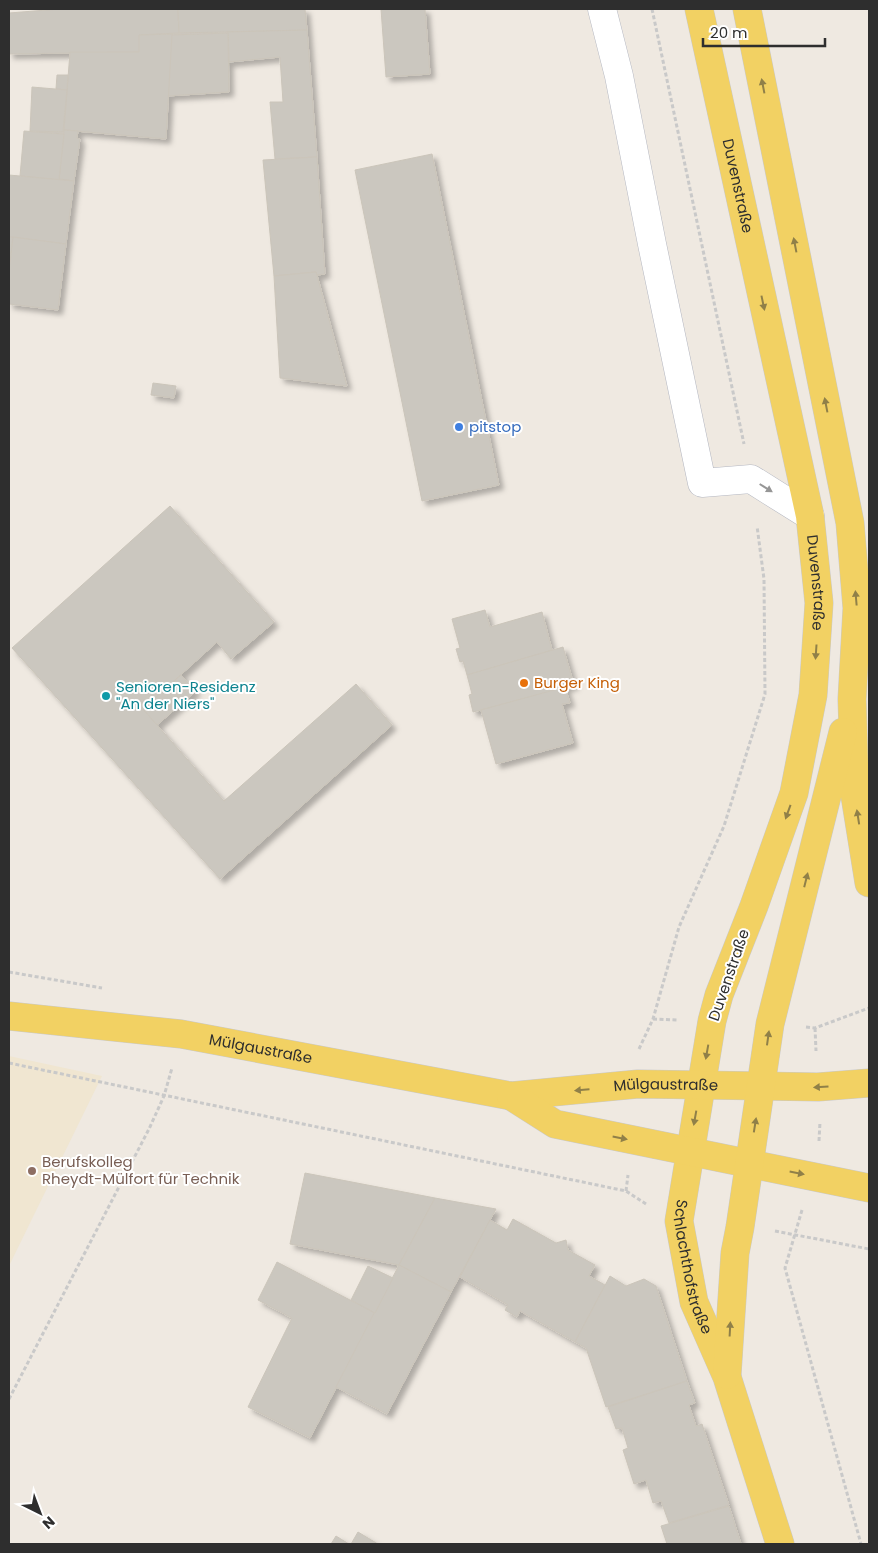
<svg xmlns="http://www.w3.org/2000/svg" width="878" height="1553" font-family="Poppins,sans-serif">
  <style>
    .education { fill: #f0e6d1 }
    .building { fill: #cbc7bf; stroke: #cbc5ba; filter: url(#shadow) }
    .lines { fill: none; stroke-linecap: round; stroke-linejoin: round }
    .minor-casing { stroke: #b4b7c1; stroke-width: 29 }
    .major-casing { stroke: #c9c9c9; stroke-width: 29 }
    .path { stroke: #c9c9c9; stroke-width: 3; stroke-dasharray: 4 2.5; stroke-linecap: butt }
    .minor { stroke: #fff; stroke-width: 28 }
    .major { stroke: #f2d163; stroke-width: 28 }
    .oneway { fill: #908048 }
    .oneway2 { fill: #969696 }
    .shop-dot { fill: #3f7fe0; stroke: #fff; stroke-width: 2 }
    .food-dot { fill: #e8710a; stroke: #fff; stroke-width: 2 }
    .culture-dot { fill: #0f9aa8; stroke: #fff; stroke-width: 2 }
    .education-dot { fill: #8d6e63; stroke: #fff; stroke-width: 2 }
    .labels { text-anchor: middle; stroke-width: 4; stroke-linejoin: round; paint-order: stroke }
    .street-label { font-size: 15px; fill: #2e2e2e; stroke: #fff }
    .shop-label { font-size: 15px; fill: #366cbe; stroke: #fff; text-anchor: start }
    .food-label { font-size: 15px; fill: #c56008; stroke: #fff; text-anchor: start }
    .culture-label { font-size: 15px; fill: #0d838f; stroke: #fff; text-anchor: start }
    .education-label { font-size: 15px; fill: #785e54; stroke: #fff; text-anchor: start }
  </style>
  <defs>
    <filter id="shadow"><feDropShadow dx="4.5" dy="4.5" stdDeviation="2.5" flood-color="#0004"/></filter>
  </defs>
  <rect width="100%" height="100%" fill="#efe9e1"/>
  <!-- education -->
  <polygon class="education" points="9,1056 102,1076 9,1266"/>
  <!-- building -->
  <g class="building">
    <polygon points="59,9 178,9 179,33 139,35 139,52 9,54 9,13"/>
    <polygon points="178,9 305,9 307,30 179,33"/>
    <polygon points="381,9 425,9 430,74 386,77"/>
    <polygon points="307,30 317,157 275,159 270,102 283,102 280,57 229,62 228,32"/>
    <polygon points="228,33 229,92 167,96 170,35"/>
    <polygon points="172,34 166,139 64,130 70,52 139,52 139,35"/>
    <polygon points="57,75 68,75 67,90 56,89"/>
    <polygon points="32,87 67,90 63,132 30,131"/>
    <polygon points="64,130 78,131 77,138 80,139 74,181 59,179"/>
    <polygon points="24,131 64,134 59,180 20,176"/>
    <polygon points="432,154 499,485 422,501 355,170"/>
    <polygon points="317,157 325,274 317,275 316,272 274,276 263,160"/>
    <polygon points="9,175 74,181 66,244 9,237"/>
    <polygon points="9,237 13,237 9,271"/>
    <polygon points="13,237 66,244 58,310 9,304 9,271"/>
    <polygon points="316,272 317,275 347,386 280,378 274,276"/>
    <polygon points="153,383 176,386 174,398 151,395"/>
    <polygon points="170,506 274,622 231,659 217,642 143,709 224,801 356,684 392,725 220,879 12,648"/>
    <polygon points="485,610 490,627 542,612 552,650 467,675 463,661 460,662 456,649 460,648 452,619"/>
    <polygon points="563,647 574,685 473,712 469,695 472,694 467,675"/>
    <polygon points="181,675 196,691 157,725 143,709"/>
    <polygon points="565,687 570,703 562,704 573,743 496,764 481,710"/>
    <polygon points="305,1173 435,1198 399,1265 290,1244"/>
    <polygon points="435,1198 496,1209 451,1292 399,1265"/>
    <polygon points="513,1219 556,1243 566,1240 568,1250 595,1265 589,1276 605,1285 575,1342 520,1311 517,1317 505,1310 508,1305 460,1277 490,1220 507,1230"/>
    <polygon points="277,1262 375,1313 310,1438 248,1407 292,1318 258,1300"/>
    <polygon points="399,1265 451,1292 387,1414 336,1387"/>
    <polygon points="368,1266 393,1278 375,1313 351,1300"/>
    <polygon points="610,1276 626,1286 644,1279 656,1286 687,1381 606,1407 586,1348 575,1342"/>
    <polygon points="687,1381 695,1403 689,1405 696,1426 702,1424 729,1505 669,1523 661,1501 653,1503 646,1480 634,1484 623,1450 628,1448 622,1428 616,1429 608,1407"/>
    <polygon points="729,1506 741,1544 667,1544 661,1526"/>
    <polygon points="358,1532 378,1544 351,1544"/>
    <polygon points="336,1536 349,1544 331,1544"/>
  </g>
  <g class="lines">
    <defs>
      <polyline id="minor" points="602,9 619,76 652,244 702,483 751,479 810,516"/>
      <g id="major">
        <path id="s1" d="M 699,9 L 810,516 L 819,603 L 813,695 L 794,793 L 754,906 L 719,995 L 712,1021 L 679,1221 L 694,1302 L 727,1377 L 780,1544"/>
        <polyline points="747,9 850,523 857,608 852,699 855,796 869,883"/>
        <path id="s2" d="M 9,1016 L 181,1034 L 511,1096 L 638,1084 L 818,1087 L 869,1083"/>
        <polyline points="511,1096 555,1124 869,1188"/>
        <polyline points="727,1375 735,1253 740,1227 770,1024 843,732"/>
      </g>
    </defs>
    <!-- minor casing -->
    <use href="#minor" class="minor-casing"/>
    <!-- major casing -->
    <use href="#major" class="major-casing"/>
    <!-- path -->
    <g class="path">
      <polyline points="652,9 744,444"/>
      <polyline points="9,972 102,988"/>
      <polyline points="653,1019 678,1020"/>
      <polyline points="806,1027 815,1028 869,1008"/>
      <polyline points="815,1028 816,1051"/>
      <polyline points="639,1049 653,1019 679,927 724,826 765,694 764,579 757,526"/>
      <polyline points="9,1063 626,1191 646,1204"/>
      <polyline points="819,1141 820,1122"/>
      <polyline points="626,1191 628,1175"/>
      <polyline points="802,1210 785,1268 861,1544"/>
      <polyline points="775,1231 869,1249"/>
      <polyline points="9,1399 149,1129 164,1096 172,1068"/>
    </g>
    <!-- minor -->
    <use href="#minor" class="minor"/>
    <!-- major -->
    <use href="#major" class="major"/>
  </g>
  <!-- one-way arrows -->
  <defs><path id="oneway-solid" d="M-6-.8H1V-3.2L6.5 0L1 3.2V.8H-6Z" transform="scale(1.25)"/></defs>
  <g class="oneway">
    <use href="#oneway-solid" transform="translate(763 86) rotate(-101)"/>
    <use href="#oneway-solid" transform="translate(795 245) rotate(-101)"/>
    <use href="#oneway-solid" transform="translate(763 303) rotate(78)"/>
    <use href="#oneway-solid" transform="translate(826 405) rotate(-101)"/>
    <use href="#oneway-solid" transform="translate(856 598) rotate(-95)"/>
    <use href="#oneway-solid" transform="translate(816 652) rotate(94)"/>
    <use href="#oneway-solid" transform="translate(788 812) rotate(110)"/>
    <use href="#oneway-solid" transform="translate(858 817) rotate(-99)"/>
    <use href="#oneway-solid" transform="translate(806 880) rotate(-76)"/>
    <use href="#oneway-solid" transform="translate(768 1038) rotate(-82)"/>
    <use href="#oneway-solid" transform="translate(707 1052) rotate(100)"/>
    <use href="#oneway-solid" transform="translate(821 1087) rotate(176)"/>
    <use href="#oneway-solid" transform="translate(582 1090) rotate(175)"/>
    <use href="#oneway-solid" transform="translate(695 1118) rotate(100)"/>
    <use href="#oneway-solid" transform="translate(755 1125) rotate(-81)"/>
    <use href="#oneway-solid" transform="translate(620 1138) rotate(11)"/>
    <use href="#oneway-solid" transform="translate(797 1173) rotate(11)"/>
    <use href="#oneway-solid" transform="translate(730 1329) rotate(-87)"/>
  </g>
  <use class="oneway2" href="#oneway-solid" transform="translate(766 488) rotate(32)"/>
  <!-- markers -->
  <circle class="shop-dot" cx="459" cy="427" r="5"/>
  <circle class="food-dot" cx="524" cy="683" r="5"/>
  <circle class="culture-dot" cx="106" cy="696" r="5"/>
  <circle class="education-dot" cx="32" cy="1171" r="5"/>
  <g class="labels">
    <!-- street labels -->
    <g class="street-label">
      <text dy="5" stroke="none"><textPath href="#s1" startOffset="181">Duvenstraße</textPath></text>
      <text dy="5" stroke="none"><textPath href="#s1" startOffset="586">Duvenstraße</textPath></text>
      <text transform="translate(729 975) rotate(-71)" y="5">Duvenstraße</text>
      <text dy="5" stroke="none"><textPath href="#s2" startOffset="254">Mülgaustraße</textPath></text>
      <text dy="5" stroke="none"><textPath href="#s2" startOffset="664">Mülgaustraße</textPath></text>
      <text dy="5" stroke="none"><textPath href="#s1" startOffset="1291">Schlachthofstraße</textPath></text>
    </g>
    <!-- shop labels -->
    <g class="shop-label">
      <text x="469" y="432">pitstop</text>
    </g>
    <!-- food labels -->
    <g class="food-label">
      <text x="534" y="688">Burger King</text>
    </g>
    <!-- culture labels -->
    <g class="culture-label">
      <text x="116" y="692">Senioren-Residenz<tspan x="116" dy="17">"An der Niers"</tspan></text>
    </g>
    <!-- education labels -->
    <g class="education-label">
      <text x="42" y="1167">Berufskolleg<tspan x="42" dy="17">Rheydt-Mülfort für Technik</tspan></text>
    </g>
  </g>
  <!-- border -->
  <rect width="878" height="1553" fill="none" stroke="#2e2e2e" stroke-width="20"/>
  <!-- north arrow -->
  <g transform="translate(40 1513) rotate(138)" stroke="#ffffff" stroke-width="4" paint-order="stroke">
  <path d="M0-4L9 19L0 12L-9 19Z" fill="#2e2e2e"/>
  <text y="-8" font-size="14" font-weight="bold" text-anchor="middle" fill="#2e2e2e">N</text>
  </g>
  <!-- scale -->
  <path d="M703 38v8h122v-8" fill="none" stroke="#2e2e2e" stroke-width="2.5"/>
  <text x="710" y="38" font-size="15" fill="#2e2e2e" stroke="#ffffff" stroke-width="4" paint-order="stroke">20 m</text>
</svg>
